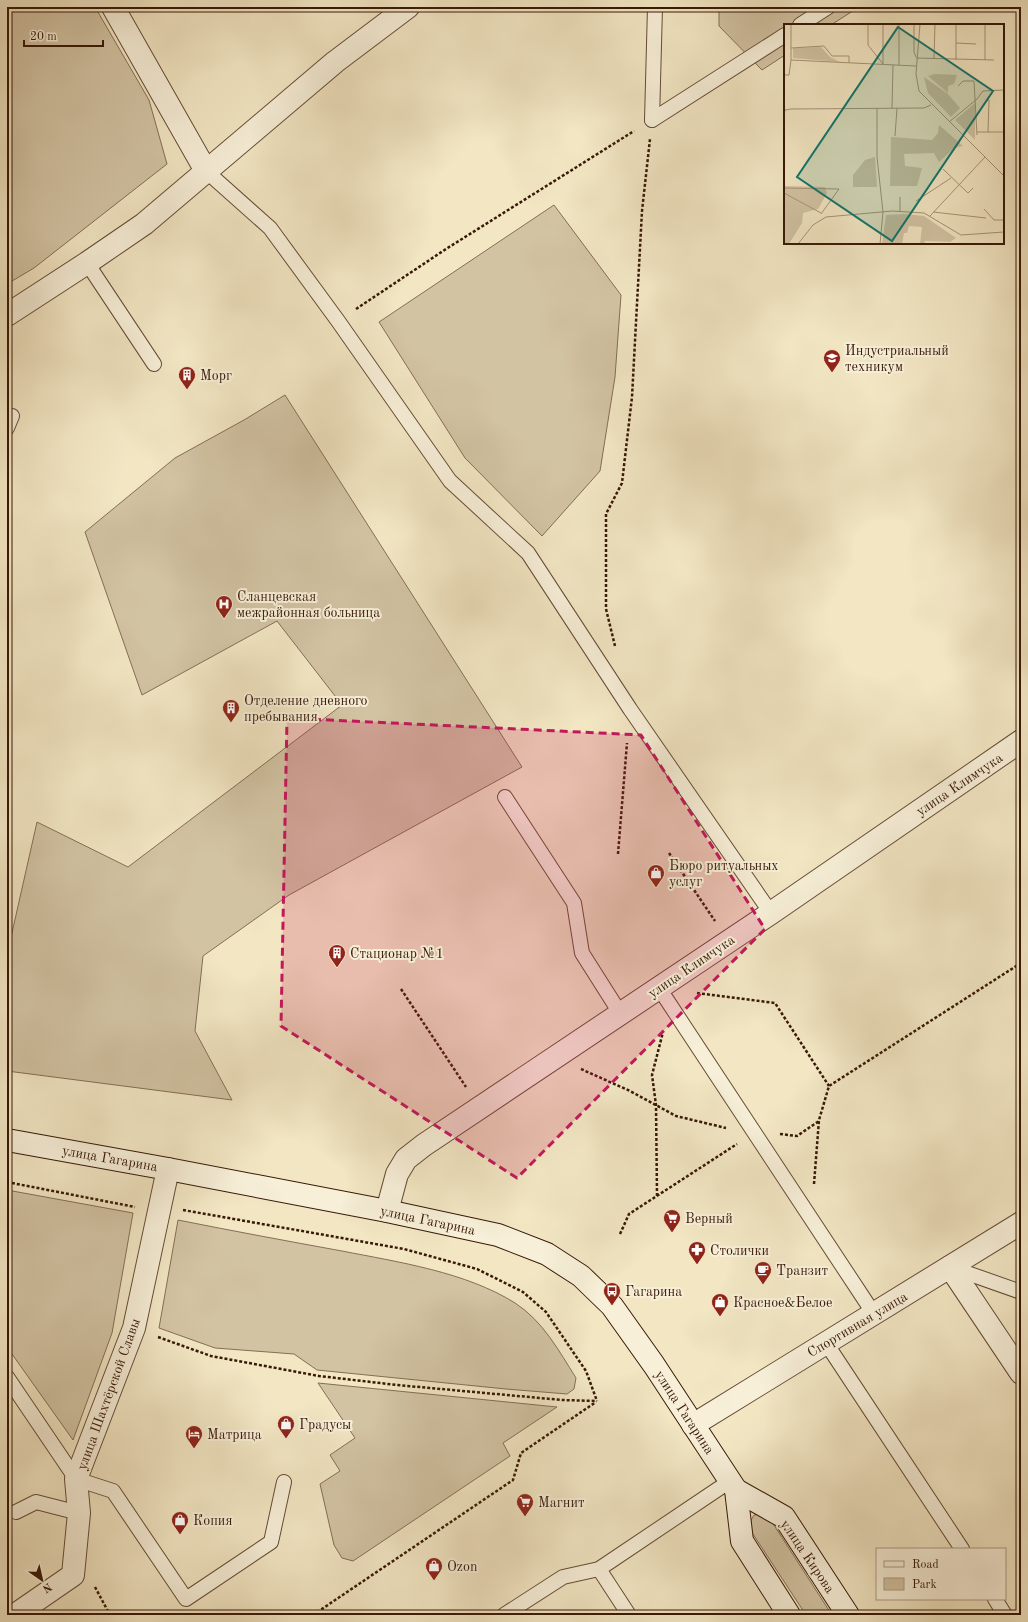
<svg xmlns="http://www.w3.org/2000/svg" width="1028" height="1622" font-family="'Old Standard TT',serif">
  <style>
    .green { fill: #d2c3a3; stroke: #856e55 }
    .lines { fill: none; stroke-linecap: round; stroke-linejoin: round }
    .service-casing { stroke: #664c36; stroke-width: 16 }
    .minor-casing { stroke: #664c36; stroke-width: 24 }
    .tertiary-casing { stroke: #664c36; stroke-width: 24 }
    .secondary-casing { stroke: #381807; stroke-width: 24 }
    .path { stroke: #381807; stroke-width: 2.5; stroke-dasharray: 3 2; stroke-linecap: butt }
    .service { stroke: #f7efd8; stroke-width: 14 }
    .minor { stroke: #f7efd8; stroke-width: 22 }
    .tertiary { stroke: #f7efd8; stroke-width: 22 }
    .secondary { stroke: #f7efd8; stroke-width: 22 }
    .marked { fill: #c2185b; fill-opacity: 0.2; stroke: #c2185b; stroke-width: 3; stroke-dasharray: 8 5; stroke-linejoin: round }
    .labels { text-anchor: middle; stroke-width: 4; stroke-linejoin: round; paint-order: stroke }
    .poi-label { font-size: 14px; fill: #381807; stroke: #f7efd8; text-anchor: start }
    .street-label { font-size: 14px; fill: #381807; stroke: #f7efd8 }
    .inset-road { fill: none; stroke: #a89478; stroke-width: 1 }
    .view { fill: #0f766e; fill-opacity: 0.15; stroke: #0f766e; stroke-width: 2 }
    .inset-edge { fill: none; stroke: #381807; stroke-width: 2 }
  </style>
  <rect width="100%" height="100%" fill="#f2e6c3"/>
  <filter id="stains"><feTurbulence type="fractalNoise" baseFrequency=".005" numOctaves="4"/><feColorMatrix values="0 0 0 0 .2 0 0 0 0 .09 0 0 0 0 .02 0 0 0 .5 -.17"/></filter>
  <radialGradient id="worn" r=".72"><stop offset=".6" stop-color="#630" stop-opacity="0"/><stop offset="1" stop-color="#630" stop-opacity=".3"/></radialGradient>
  <!-- green -->
  <g class="green">
    <polygon points="7,7 95,7 149,100 167,164 34,268 7,284"/>
    <polygon points="719,7 859,7 831,25 785,25 785,55 762,70 719,26"/>
    <polygon points="554,205 621,295 615,377 600,471 542,536 465,458 379,322"/>
    <polygon points="285,395 522,767 289,895 203,956 195,1031 232,1100 7,1071 7,955 37,822 128,867 342,705 277,621 142,695 85,532 175,458 244,420"/>
    <polygon points="7,1190 133,1213 112,1333 73,1440 7,1347"/>
    <path d="M 178,1220 C 233,1231 287,1241 342,1251 C 398,1262 466,1272 515,1303 C 543,1321 559,1351 576,1378 L 574,1389 L 567,1394 L 506,1389 L 317,1370 L 294,1354 L 215,1348 L 159,1328 Z"/>
    <polygon points="318,1383 557,1407 503,1443 510,1456 353,1561 342,1558 334,1545 320,1484 340,1471 330,1455 355,1438"/>
    <polygon points="762,1514 770,1519 832,1615 806,1615 751,1531 750,1522 754,1515"/>
  </g>
  <g class="lines">
    <defs>
      <g id="service">
        <polyline points="800,25 828,7"/>
        <polyline points="652,120 785,35"/>
        <polyline points="652,120 655,7"/>
        <polyline points="206,171 270,228 338,321 450,481 528,553 630,709 771,913"/>
        <polyline points="87,263 154,364"/>
        <polyline points="7,428 12,416"/>
        <polyline points="505,797 574,903 582,953 620,1013"/>
        <polyline points="659,988 874,1314"/>
        <polyline points="950,1267 1021,1292"/>
        <polyline points="826,1343 962,1549"/>
        <polyline points="7,1377 76,1479 113,1491 186,1599 271,1542 284,1482"/>
        <polyline points="16,1512 36,1502 79,1513"/>
        <polyline points="599,1569 629,1615"/>
        <polyline points="995,1599 1005,1615"/>
        <polyline points="504,1615 563,1577 599,1569 730,1481"/>
      </g>
      <g id="minor">
        <polyline points="113,7 206,171"/>
        <polyline points="387,1211 397,1174 406,1159 424,1145 771,913 1021,741"/>
        <polyline points="950,1267 1021,1373"/>
        <polyline points="693,1425 1021,1223"/>
        <polyline points="15,1615 73,1575 79,1513 76,1479 134,1328 168,1169"/>
      </g>
      <polyline id="tertiary" points="7,315 87,263 144,224 335,62 408,7"/>
      <g id="secondary">
        <polyline points="7,1140 168,1169 387,1211 498,1235 547,1254 581,1276 612,1306 654,1365 736,1490 742,1541 789,1615"/>
        <polyline points="736,1490 784,1517 848,1615"/>
      </g>
    </defs>
    <!-- service casing -->
    <use href="#service" class="service-casing"/>
    <!-- minor casing -->
    <use href="#minor" class="minor-casing"/>
    <!-- tertiary casing -->
    <use href="#tertiary" class="tertiary-casing"/>
    <!-- secondary casing -->
    <use href="#secondary" class="secondary-casing"/>
    <!-- path -->
    <g class="path">
      <polyline points="356,309 446,249 634,131"/>
      <polyline points="615,646 606,609 606,514 622,483 632,397 642,211 650,139"/>
      <polyline points="669,853 715,921"/>
      <polyline points="618,854 627,743"/>
      <polyline points="401,989 466,1087"/>
      <polyline points="697,993 775,1003 829,1086"/>
      <polyline points="581,1069 630,1091 676,1116 726,1128"/>
      <polyline points="780,1134 797,1136 819,1121"/>
      <polyline points="7,1182 135,1207"/>
      <polyline points="814,1184 819,1120 829,1086 1021,963"/>
      <polyline points="657,1196 656,1105 652,1075 663,1032"/>
      <polyline points="183,1210 404,1249 477,1269 523,1292 546,1312 586,1371 597,1401"/>
      <polyline points="620,1234 629,1214 737,1144"/>
      <polyline points="158,1337 211,1356 319,1376 397,1385 562,1400 597,1401"/>
      <polyline points="95,1587 110,1615"/>
      <polyline points="313,1615 513,1480 521,1453 596,1402"/>
    </g>
    <!-- service -->
    <use href="#service" class="service"/>
    <!-- minor -->
    <use href="#minor" class="minor"/>
    <!-- tertiary -->
    <use href="#tertiary" class="tertiary"/>
    <!-- secondary -->
    <use href="#secondary" class="secondary"/>
  </g>
  <!-- marked area -->
  <path class="marked" d="M 287,718 L 641,735 L 765,929 L 517,1178 L 281,1026 Z"/>
  <!-- icons -->
  <defs>
    <symbol id="university-pin" viewBox="-11 -11 22 30"><path d="M0 17L-7.5 6A9.5 9.5 0 1 1 7.5 6Z" fill="#8f2418" stroke="#f7efd8"/><path d="M0-5L7-2L0 1L-7-2ZM-4 1L0 2.5L4 1V4Q0 6-4 4Z" fill="#fff"/></symbol>
    <symbol id="building-pin" viewBox="-11 -11 22 30"><path d="M0 17L-7.5 6A9.5 9.5 0 1 1 7.5 6Z" fill="#8f2418" stroke="#f7efd8"/><path d="M-4-6H4V6H1V3H-1V6H-4ZM-2.5-4.3h1.7v1.8h-1.7ZM.8-4.3h1.7v1.8H.8ZM-2.5-1h1.7V.8h-1.7ZM.8-1h1.7V.8H.8Z" fill="#fff"/></symbol>
    <symbol id="hospital-pin" viewBox="-11 -11 22 30"><path d="M0 17L-7.5 6A9.5 9.5 0 1 1 7.5 6Z" fill="#8f2418" stroke="#f7efd8"/><path d="M-5-5h3v3.5h4V-5h3V5h-3V1.5h-4V5h-3Z" fill="#fff"/></symbol>
    <symbol id="shop-pin" viewBox="-11 -11 22 30"><path d="M0 17L-7.5 6A9.5 9.5 0 1 1 7.5 6Z" fill="#8f2418" stroke="#f7efd8"/><path d="M-5-2.5h2.3a2.7 3.5 0 0 1 5.4 0H5L5.5 6h-11ZM-1.5-2.5h3a1.5 2.3 0 0 0-3 0Z" fill="#fff"/></symbol>
    <symbol id="supermarket-pin" viewBox="-11 -11 22 30"><path d="M0 17L-7.5 6A9.5 9.5 0 1 1 7.5 6Z" fill="#8f2418" stroke="#f7efd8"/><path d="M-6-5.5h2.5l.6 2H6L4.5 2H-2.5L-4.4-4H-6ZM-1.5 3.2a1.3 1.3 0 1 0 .1 0ZM3 3.2a1.3 1.3 0 1 0 .1 0Z" fill="#fff"/></symbol>
    <symbol id="pharmacy-pin" viewBox="-11 -11 22 30"><path d="M0 17L-7.5 6A9.5 9.5 0 1 1 7.5 6Z" fill="#8f2418" stroke="#f7efd8"/><path d="M-2-6h4v4h4v4h-4v4h-4v-4h-4v-4h4Z" fill="#fff"/></symbol>
    <symbol id="cafe-pin" viewBox="-11 -11 22 30"><path d="M0 17L-7.5 6A9.5 9.5 0 1 1 7.5 6Z" fill="#8f2418" stroke="#f7efd8"/><path d="M-5.5-4.5H6V0H3Q3 3.5 0 3.5H-2.5Q-5.5 3.5-5.5 0ZM3-3.2v2h1.7v-2ZM-6 4.5H4V6H-6Z" fill="#fff"/></symbol>
    <symbol id="bus-pin" viewBox="-11 -11 22 30"><path d="M0 17L-7.5 6A9.5 9.5 0 1 1 7.5 6Z" fill="#8f2418" stroke="#f7efd8"/><path d="M-5-6H5V4H4V6H2V4H-2V6H-4V4H-5ZM-3.5-4V0h7V-4ZM-3.5 1.2v1.5H-2V1.2ZM2 1.2v1.5H3.5V1.2Z" fill="#fff"/></symbol>
    <symbol id="hotel-pin" viewBox="-11 -11 22 30"><path d="M0 17L-7.5 6A9.5 9.5 0 1 1 7.5 6Z" fill="#8f2418" stroke="#f7efd8"/><path d="M-6-4.5h1.5V1H6V5H4.5V3h-9V5H-6ZM-4 0a1.8 1.8 0 1 1 3.6 0ZM.5 0V-2.5h3Q6-2.5 6 0Z" fill="#fff"/></symbol>
  </defs>
  <g fill-rule="evenodd">
    <use href="#university-pin" x="822" y="348" width="20" height="27"/>
    <use href="#building-pin" x="177" y="365" width="20" height="27"/>
    <use href="#hospital-pin" x="214" y="594" width="20" height="27"/>
    <use href="#building-pin" x="221" y="698" width="20" height="27"/>
    <use href="#shop-pin" x="646" y="863" width="20" height="27"/>
    <use href="#building-pin" x="327" y="943" width="20" height="27"/>
    <use href="#supermarket-pin" x="662" y="1208" width="20" height="27"/>
    <use href="#pharmacy-pin" x="687" y="1240" width="20" height="27"/>
    <use href="#cafe-pin" x="753" y="1260" width="20" height="27"/>
    <use href="#bus-pin" x="602" y="1281" width="20" height="27"/>
    <use href="#shop-pin" x="710" y="1292" width="20" height="27"/>
    <use href="#shop-pin" x="276" y="1414" width="20" height="27"/>
    <use href="#hotel-pin" x="184" y="1424" width="20" height="27"/>
    <use href="#supermarket-pin" x="515" y="1492" width="20" height="27"/>
    <use href="#shop-pin" x="170" y="1510" width="20" height="27"/>
    <use href="#shop-pin" x="424" y="1556" width="20" height="27"/>
  </g>
  <g class="labels">
    <!-- poi labels -->
    <g class="poi-label">
      <text x="845" y="355">Индустриальный<tspan x="845" dy="16">техникум</tspan></text>
      <text x="200" y="380">Морг</text>
      <text x="237" y="601">Сланцевская<tspan x="237" dy="16">межрайонная больница</tspan></text>
      <text x="244" y="705">Отделение дневного<tspan x="244" dy="16">пребывания</tspan></text>
      <text x="669" y="870">Бюро ритуальных<tspan x="669" dy="16">услуг</tspan></text>
      <text x="350" y="958">Стационар №1</text>
      <text x="685" y="1223">Верный</text>
      <text x="710" y="1255">Столички</text>
      <text x="776" y="1275">Транзит</text>
      <text x="625" y="1296">Гагарина</text>
      <text x="733" y="1307">Красное&amp;Белое</text>
      <text x="299" y="1429">Градусы</text>
      <text x="207" y="1439">Матрица</text>
      <text x="538" y="1507">Магнит</text>
      <text x="193" y="1525">Копия</text>
      <text x="447" y="1571">Ozon</text>
    </g>
    <!-- street labels -->
    <g class="street-label">
      <text transform="translate(959 784) rotate(-34)" y="5">улица Климчука</text>
      <text transform="translate(691 966) rotate(-34)" y="5">улица Климчука</text>
      <text transform="translate(110 1158) rotate(10)" y="5">улица Гагарина</text>
      <text transform="translate(428 1220) rotate(12)" y="5">улица Гагарина</text>
      <text transform="translate(857 1324) rotate(-31)" y="5">Спортивная улица</text>
      <text transform="translate(108 1394) rotate(-70)" y="5">улица Шахтёрской Славы</text>
      <text transform="translate(685 1412) rotate(57)" y="5">улица Гагарина</text>
      <text transform="translate(808 1556) rotate(56)" y="5">улица Кирова</text>
    </g>
  </g>
  <!-- overview -->
  <g transform="translate(784 24)">
    <rect width="220" height="220" fill="#f2e6c3"/>
    <path d="M 37,23 L 46,33 L 56,38 L 9,34 L 9,24 ZM 151,50 L 173,51 L 170,60 L 164,62 L 164,69 L 144,52 ZM 140,53 L 164,70 L 176,84 L 167,93 L 144,69 ZM 191,79 L 191,116 L 171,96 ZM 155,101 L 179,122 L 170,124 L 155,138 L 150,129 L 120,130 L 121,142 L 138,144 L 133,162 L 106,162 L 107,113 L 148,116 L 154,109 ZM 91,133 L 93,163 L 69,163 L 69,151 L 81,136 ZM 0,162 L 41,163 L 43,169 L 34,185 L 19,189 L 18,199 L 5,220 L 0,220 ZM 121,190 L 140,192 L 172,214 L 166,218 L 141,217 L 140,220 L 136,220 L 138,203 L 125,202 L 123,209 L 120,209 L 118,220 L 98,220 L 102,191 Z" fill="#d2c3a3"/>
    <path class="inset-road" d="M 7,0 L 7,36 L 132,42M 84,0 L 84,21 L 99,40M 130,0 L 130,28 L 132,33M 136,0 L 132,50 L 135,67 L 220,152M 172,0 L 172,36M 201,0 L 201,36M 172,19 L 192,20M 7,24 L 40,22 L 48,32 L 65,32 L 65,39M 132,34 L 210,36M 150,34 L 151,0M 99,40 L 99,0M 115,41 L 115,0M 0,51 L 5,51 L 7,36M 174,62 L 179,57 L 190,57 L 193,111M 202,76 L 205,76 L 204,108M 93,84 L 93,133 L 99,188 L 96,220M 108,84 L 109,41M 0,90 L 1,86 L 7,85 L 140,84 L 147,81M 165,98 L 193,75 L 199,67 L 220,66M 193,108 L 220,108M 111,112 L 113,84M 159,145 L 184,169 L 189,164M 0,164 L 55,165M 0,169 L 37,189M 132,177 L 167,154M 200,185 L 210,196 L 220,196M 116,187 L 116,173M 149,188 L 202,194M 37,190 L 55,165M 146,192 L 201,133M 14,220 L 29,201 L 42,193 L 108,187 L 140,189 L 177,211 L 220,208"/>
    <path class="view" d="M 114,3 L 209,67 L 108,217 L 13,153 Z"/>
    <rect width="220" height="220" class="inset-edge"/>
  </g>
  <!-- margin -->
  <rect width="1028" height="1622" fill="none" stroke="#f2e6c3" stroke-width="24"/>
  <rect x="8" y="8" width="1012" height="1606" fill="none" stroke="#381807" stroke-width="2"/>
  <rect x="12" y="12" width="1004" height="1598" fill="none" stroke="#381807"/>
  <!-- legend -->
  <rect x="876" y="1548" width="130" height="52" fill="#f7efd8" stroke="#ab9984"/>
  <rect x="884" y="1561" width="20" height="6" fill="#f7efd8" stroke="#ab9984"/>
  <text x="912" y="1568" font-size="12" fill="#381807">Road</text>
  <rect x="884" y="1578" width="20" height="12" fill="#d2c3a3" stroke="#ab9984"/>
  <text x="912" y="1588" font-size="12" fill="#381807">Park</text>
  <!-- north arrow -->
  <g transform="translate(42 1580) rotate(146)" stroke="#f7efd8" stroke-width="3" paint-order="stroke">
  <path d="M0-3L7 15L0 10L-7 15Z" fill="#381807"/>
  <text y="-6" font-size="11" font-weight="bold" text-anchor="middle" fill="#381807">N</text>
  </g>
  <!-- scale -->
  <path d="M24 40v6h79v-6" fill="none" stroke="#381807" stroke-width="2"/>
  <text x="30" y="40" font-size="12" fill="#381807" stroke="#f7efd8" stroke-width="3" paint-order="stroke">20 m</text>
  <rect width="100%" height="100%" filter="url(#stains)"/>
  <rect width="100%" height="100%" fill="url(#worn)"/>
</svg>
